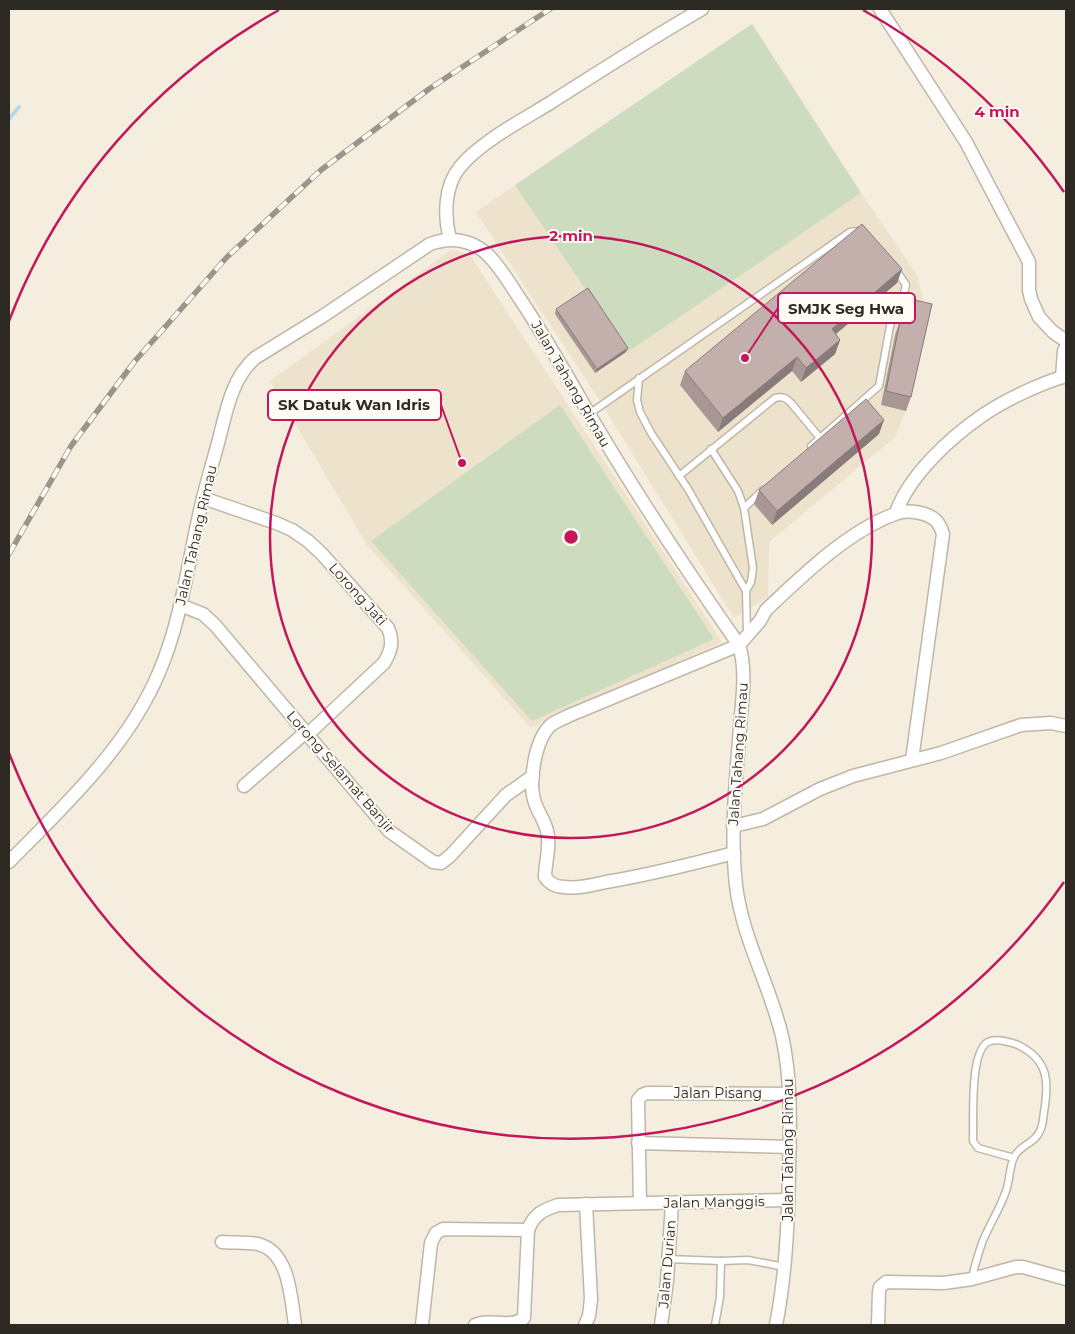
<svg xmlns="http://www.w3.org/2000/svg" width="1075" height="1334" font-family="Montserrat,sans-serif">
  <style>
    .built { fill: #ede2cc }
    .green { fill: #cddbbf }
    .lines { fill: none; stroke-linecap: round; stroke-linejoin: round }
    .stream { stroke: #b1d8ee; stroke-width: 4 }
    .lane-casing { stroke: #beb7a8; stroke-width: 9 }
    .street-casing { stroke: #beb7a8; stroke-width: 15 }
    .lane { stroke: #fff; stroke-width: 6 }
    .street { stroke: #fff; stroke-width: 12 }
    .rail-casing { stroke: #9a9489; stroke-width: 5.5 }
    .rail { stroke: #fefbf5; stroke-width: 4; stroke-dasharray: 11; stroke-linecap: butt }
    .wall { fill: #a89795 }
    .shaded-wall { fill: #887b79 }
    .building { fill: #c3b0ad; stroke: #887b79 }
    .ring { fill: none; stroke: #c2185b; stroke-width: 2.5 }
    .labels { text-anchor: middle; stroke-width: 4; stroke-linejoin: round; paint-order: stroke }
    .street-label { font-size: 14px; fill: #2d2a24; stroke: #fefbf5 }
    .centre { fill: #c2185b; stroke: #fefbf5; stroke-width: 2.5 }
    .ring-label { font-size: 15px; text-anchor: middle; font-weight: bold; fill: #c2185b; stroke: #fefbf5; stroke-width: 4; stroke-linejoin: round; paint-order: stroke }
    .leader { fill: none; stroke: #c2185b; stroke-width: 2 }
    .callout-dot { fill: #c2185b; stroke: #fefbf5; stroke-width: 2 }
    .callout { fill: #fefbf5; stroke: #c2185b; stroke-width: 2 }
    .callout-label { font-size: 15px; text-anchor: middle; font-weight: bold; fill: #2d2a24 }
  </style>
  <rect width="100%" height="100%" fill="#f5eede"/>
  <!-- built -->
  <g class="built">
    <polygon points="752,24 861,193 917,275 927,317 906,411 895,437 769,542 768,597 734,618 598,398 476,212"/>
    <polygon points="451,250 470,255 722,642 531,728 367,545 270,381"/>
  </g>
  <!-- green -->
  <g class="green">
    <polygon points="752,24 861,193 628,352 515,185"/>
    <polygon points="560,405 714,639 532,721 371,541"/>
  </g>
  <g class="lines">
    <!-- stream -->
    <polyline class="stream" points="9,119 19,107"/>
    <defs>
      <g id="lane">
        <polyline points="639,378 637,400 640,412 651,433 688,489 746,591 747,634"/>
        <polyline points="589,414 850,232 857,231 861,233"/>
        <polyline points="811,446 879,386 893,310 903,297 906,285 896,270"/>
        <polyline points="711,449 738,491 744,508 753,568 751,582 746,591"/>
        <path d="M 679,476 L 775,398 C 783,396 786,398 791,403 L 820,438"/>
        <polyline points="744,508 763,490"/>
        <polyline points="668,1259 721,1261 748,1260 785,1267"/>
        <path d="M 972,1279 C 974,1267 978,1255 982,1243 C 989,1225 1000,1209 1006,1191 C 1010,1180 1009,1168 1014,1157 C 1019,1147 1029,1145 1036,1137 C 1042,1131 1043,1121 1044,1112 C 1049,1082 1049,1060 1018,1045 C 1010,1042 996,1038 988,1042 C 969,1052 974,1122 973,1141 L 978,1148 L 1014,1158"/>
        <polyline points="715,1325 720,1297 721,1261"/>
      </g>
      <g id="street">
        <polyline points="880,9 966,142 1029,262 1029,290 1031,299 1039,317 1053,332 1066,341"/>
        <path d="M 450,239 C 444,217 444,186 460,167 C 479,143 524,119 550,103 C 600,71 650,39 702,9"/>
        <polyline points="1062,377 1064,351 1066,347"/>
        <path d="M 203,498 L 276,523 L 292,530 L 308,541 L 322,554 L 388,628 C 394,642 391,651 384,663 L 308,734"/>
        <path d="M 896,513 C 909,475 951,437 983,415 C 1005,400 1041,383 1066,376"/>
        <polyline points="180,605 203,614 215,625 389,831 433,862 441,863 450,856 506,795 533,776"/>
        <polyline points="244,786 306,732"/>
        <polyline points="733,826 763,819 820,789 853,776 941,753 1021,725 1051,723 1066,726"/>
        <path d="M 734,853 C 692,864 649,875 606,882 C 593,885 578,889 564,887 C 556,887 550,884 545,877 C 545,862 551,847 547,831 C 545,821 538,812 535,803 C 528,783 535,739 551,725 C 556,721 563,719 568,716 L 739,645 L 760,621 L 766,610 C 802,576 848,531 895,514 C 907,509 930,512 938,523 C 940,526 942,530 943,534 L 912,760"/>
        <path d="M 9,862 C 65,805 129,746 160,670 C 180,623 187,570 198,520 C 203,494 211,469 218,443 C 226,413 231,379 255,358 L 323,316 L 430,244 C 450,237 470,239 486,253 C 500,266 510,284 520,299 C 546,338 569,379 592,419 C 638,497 687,571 739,645 C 747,671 742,700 740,727 C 736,780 730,833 736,885 C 742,938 770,985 782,1036 C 792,1081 790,1126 789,1171 C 788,1223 786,1274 776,1325"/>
        <polyline points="638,1143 790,1147"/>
        <polyline points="640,1203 638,1100 642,1095 647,1093 789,1094"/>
        <path d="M 222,1242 C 233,1243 247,1242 258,1244 C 290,1252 291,1299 295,1325"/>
        <path d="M 422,1325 L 431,1243 L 436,1233 L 443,1229 L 528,1230 C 534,1214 543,1210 558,1205 L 788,1200"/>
        <path d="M 475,1325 C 489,1318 511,1329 524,1318 L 528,1230"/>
        <polyline points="585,1325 589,1316 591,1299 586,1204"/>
        <polyline points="661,1325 667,1281 672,1203"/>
        <polyline points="878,1325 879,1292 880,1287 886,1282 944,1283 972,1279 1016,1267 1023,1267 1066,1279"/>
      </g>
    </defs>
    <!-- lane casing -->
    <use href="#lane" class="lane-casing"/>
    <!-- street casing -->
    <use href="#street" class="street-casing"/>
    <!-- lane -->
    <use href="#lane" class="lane"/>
    <!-- street -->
    <use href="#street" class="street"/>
    <defs>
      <polyline id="rail" points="9,554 71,446 135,361 227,257 321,170 429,89 550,9"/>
    </defs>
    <!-- rail casing -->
    <use href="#rail" class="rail-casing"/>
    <!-- rail -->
    <use href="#rail" class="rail"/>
  </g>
  <!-- wall -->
  <g class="wall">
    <polygon points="902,269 897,283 836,334 840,340 835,354 801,382 792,371 718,432 680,385 685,371"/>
    <polygon points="915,300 911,397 906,411 881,405 895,335 900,321 908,323 910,313"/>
    <polygon points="556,309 626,352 595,373 555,314"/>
    <polygon points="879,434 772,525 754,504 759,490"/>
  </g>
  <!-- shaded-wall -->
  <g class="shaded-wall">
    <polygon points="902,269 897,283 826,342 832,329"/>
    <polygon points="840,340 835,354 801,382 806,368"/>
    <polygon points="628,348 626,352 595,373 597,369"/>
    <polygon points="797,357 792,371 718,432 723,418"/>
    <polygon points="884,420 879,434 772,525 777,511"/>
  </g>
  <!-- building -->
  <g class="building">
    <polygon points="862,224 902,269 832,329 840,340 806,368 797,357 723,418 685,371"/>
    <polygon points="588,288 628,348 597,369 556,309"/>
    <polygon points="915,300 932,304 911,397 886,391 900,321 910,324"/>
    <polygon points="866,399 884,420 777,511 759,490"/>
  </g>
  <!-- distance rings -->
  <g class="ring">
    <circle cx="571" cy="537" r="301"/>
    <path d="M1064 882A602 602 0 0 1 9 753M9 321A602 602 0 0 1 279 10M863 10A602 602 0 0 1 1064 192"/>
  </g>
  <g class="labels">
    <!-- street labels -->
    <g class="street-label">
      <text transform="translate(571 384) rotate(60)" y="5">Jalan Tahang Rimau</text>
      <text transform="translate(196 535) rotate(-77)" y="5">Jalan Tahang Rimau</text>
      <text transform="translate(358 594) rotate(48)" y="5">Lorong Jati</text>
      <text transform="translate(738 754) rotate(-86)" y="5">Jalan Tahang Rimau</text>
      <text transform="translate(341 772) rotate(49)" y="5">Lorong Selamat Banjir</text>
      <text x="718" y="1098">Jalan Pisang</text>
      <text transform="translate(788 1150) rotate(-90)" y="5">Jalan Tahang Rimau</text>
      <text transform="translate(714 1202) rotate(-1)" y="5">Jalan Manggis</text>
      <text transform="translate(667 1264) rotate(-85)" y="5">Jalan Durian</text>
    </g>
  </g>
  <circle cx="571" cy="537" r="8" class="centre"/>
  <g class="ring-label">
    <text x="997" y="117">4 min</text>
    <text x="571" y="241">2 min</text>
  </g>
  <!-- callouts -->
  <path class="leader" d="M745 358L778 308M462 463L441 405"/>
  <g class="callout-dot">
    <circle cx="745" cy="358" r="5"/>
    <circle cx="462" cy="463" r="5"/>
  </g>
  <g class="callout">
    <rect x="778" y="293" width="137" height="30" rx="5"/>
    <rect x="268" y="390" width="173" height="30" rx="5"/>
  </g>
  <g class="callout-label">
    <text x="846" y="314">SMJK Seg Hwa</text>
    <text x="354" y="410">SK Datuk Wan Idris</text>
  </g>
  <!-- border -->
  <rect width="1075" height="1334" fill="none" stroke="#2d2a24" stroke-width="20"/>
</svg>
